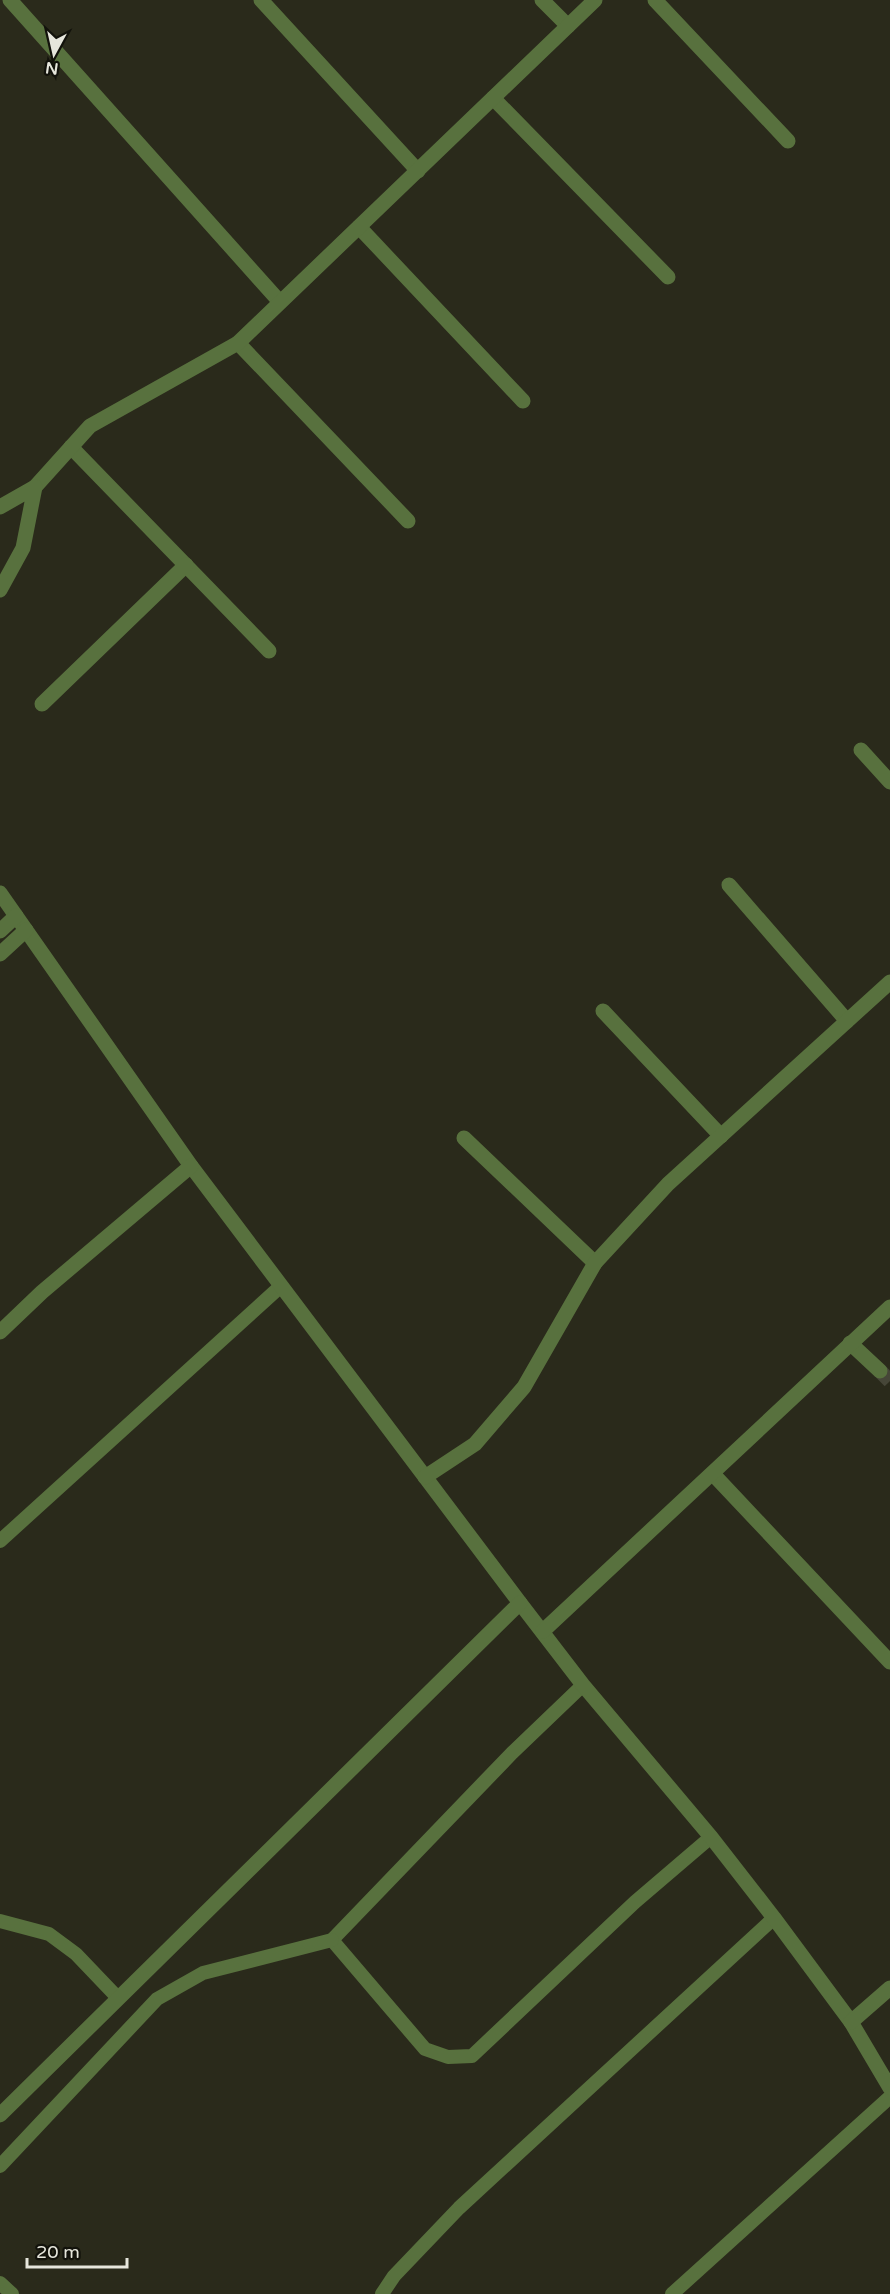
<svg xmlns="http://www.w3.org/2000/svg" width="890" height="2294" font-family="'Varela Round',sans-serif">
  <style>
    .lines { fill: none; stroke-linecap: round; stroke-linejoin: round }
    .minor-tunnel { stroke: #464638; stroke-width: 15; stroke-dasharray: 15 8; stroke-linecap: butt }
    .service { stroke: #58713e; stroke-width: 14 }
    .minor { stroke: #58713e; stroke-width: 15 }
  </style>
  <rect width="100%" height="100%" fill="#2a2a1b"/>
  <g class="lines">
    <!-- minor-tunnel -->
    <polyline class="minor-tunnel" points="880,1371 890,1381"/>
    <!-- service -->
    <g class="service">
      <polyline points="0,1541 281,1286"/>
      <polyline points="583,1685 512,1753 332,1940 425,2049 448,2057 472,2056 635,1902 711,1837"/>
      <polyline points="0,1921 49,1934 76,1954 118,1998"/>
      <polyline points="0,2166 157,1999 203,1973 332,1940"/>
      <polyline points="0,2283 12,2294"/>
      <polyline points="382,2294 394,2276 459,2208 774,1918"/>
      <polyline points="672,2294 890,2097"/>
    </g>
    <!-- minor -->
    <g class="minor">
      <polyline points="10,0 280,302"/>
      <polyline points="261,0 418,171"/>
      <polyline points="542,0 568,26"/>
      <polyline points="655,0 788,141"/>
      <polyline points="493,98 668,277"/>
      <polyline points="359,227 523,401"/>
      <polyline points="238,343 408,521"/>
      <polyline points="71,447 269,651"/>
      <polyline points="35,487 90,426 238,343 595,0"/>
      <polyline points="0,507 35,487 23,548 0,590"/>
      <polyline points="42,704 186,565"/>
      <polyline points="861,750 890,782"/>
      <polyline points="729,885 847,1021"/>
      <polyline points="0,893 191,1166 520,1603 583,1685 711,1837 774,1918 851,2022 890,2088"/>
      <polyline points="0,931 16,916"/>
      <polyline points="0,954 26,930"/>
      <polyline points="603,1011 721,1136"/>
      <polyline points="464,1138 595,1263"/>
      <polyline points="0,1332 42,1292 191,1166"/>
      <polyline points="850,1343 880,1371"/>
      <polyline points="713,1474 890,1662"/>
      <polyline points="425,1477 475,1444 524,1387 595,1263 668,1184 890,982"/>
      <polyline points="543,1631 890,1307"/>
      <polyline points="851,2022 890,1988"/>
      <polyline points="0,2115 520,1603"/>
    </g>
  </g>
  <!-- north arrow -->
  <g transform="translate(54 54) rotate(188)" stroke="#12120b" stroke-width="4.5" paint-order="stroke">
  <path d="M0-4.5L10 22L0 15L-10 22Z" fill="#e6e6dc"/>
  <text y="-9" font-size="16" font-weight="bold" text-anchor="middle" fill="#e6e6dc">N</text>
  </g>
  <!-- scale -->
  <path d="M27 2258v9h100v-9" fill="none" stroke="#e6e6dc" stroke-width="3"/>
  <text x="36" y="2258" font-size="18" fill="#e6e6dc" stroke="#12120b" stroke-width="4.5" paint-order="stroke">20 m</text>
</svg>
